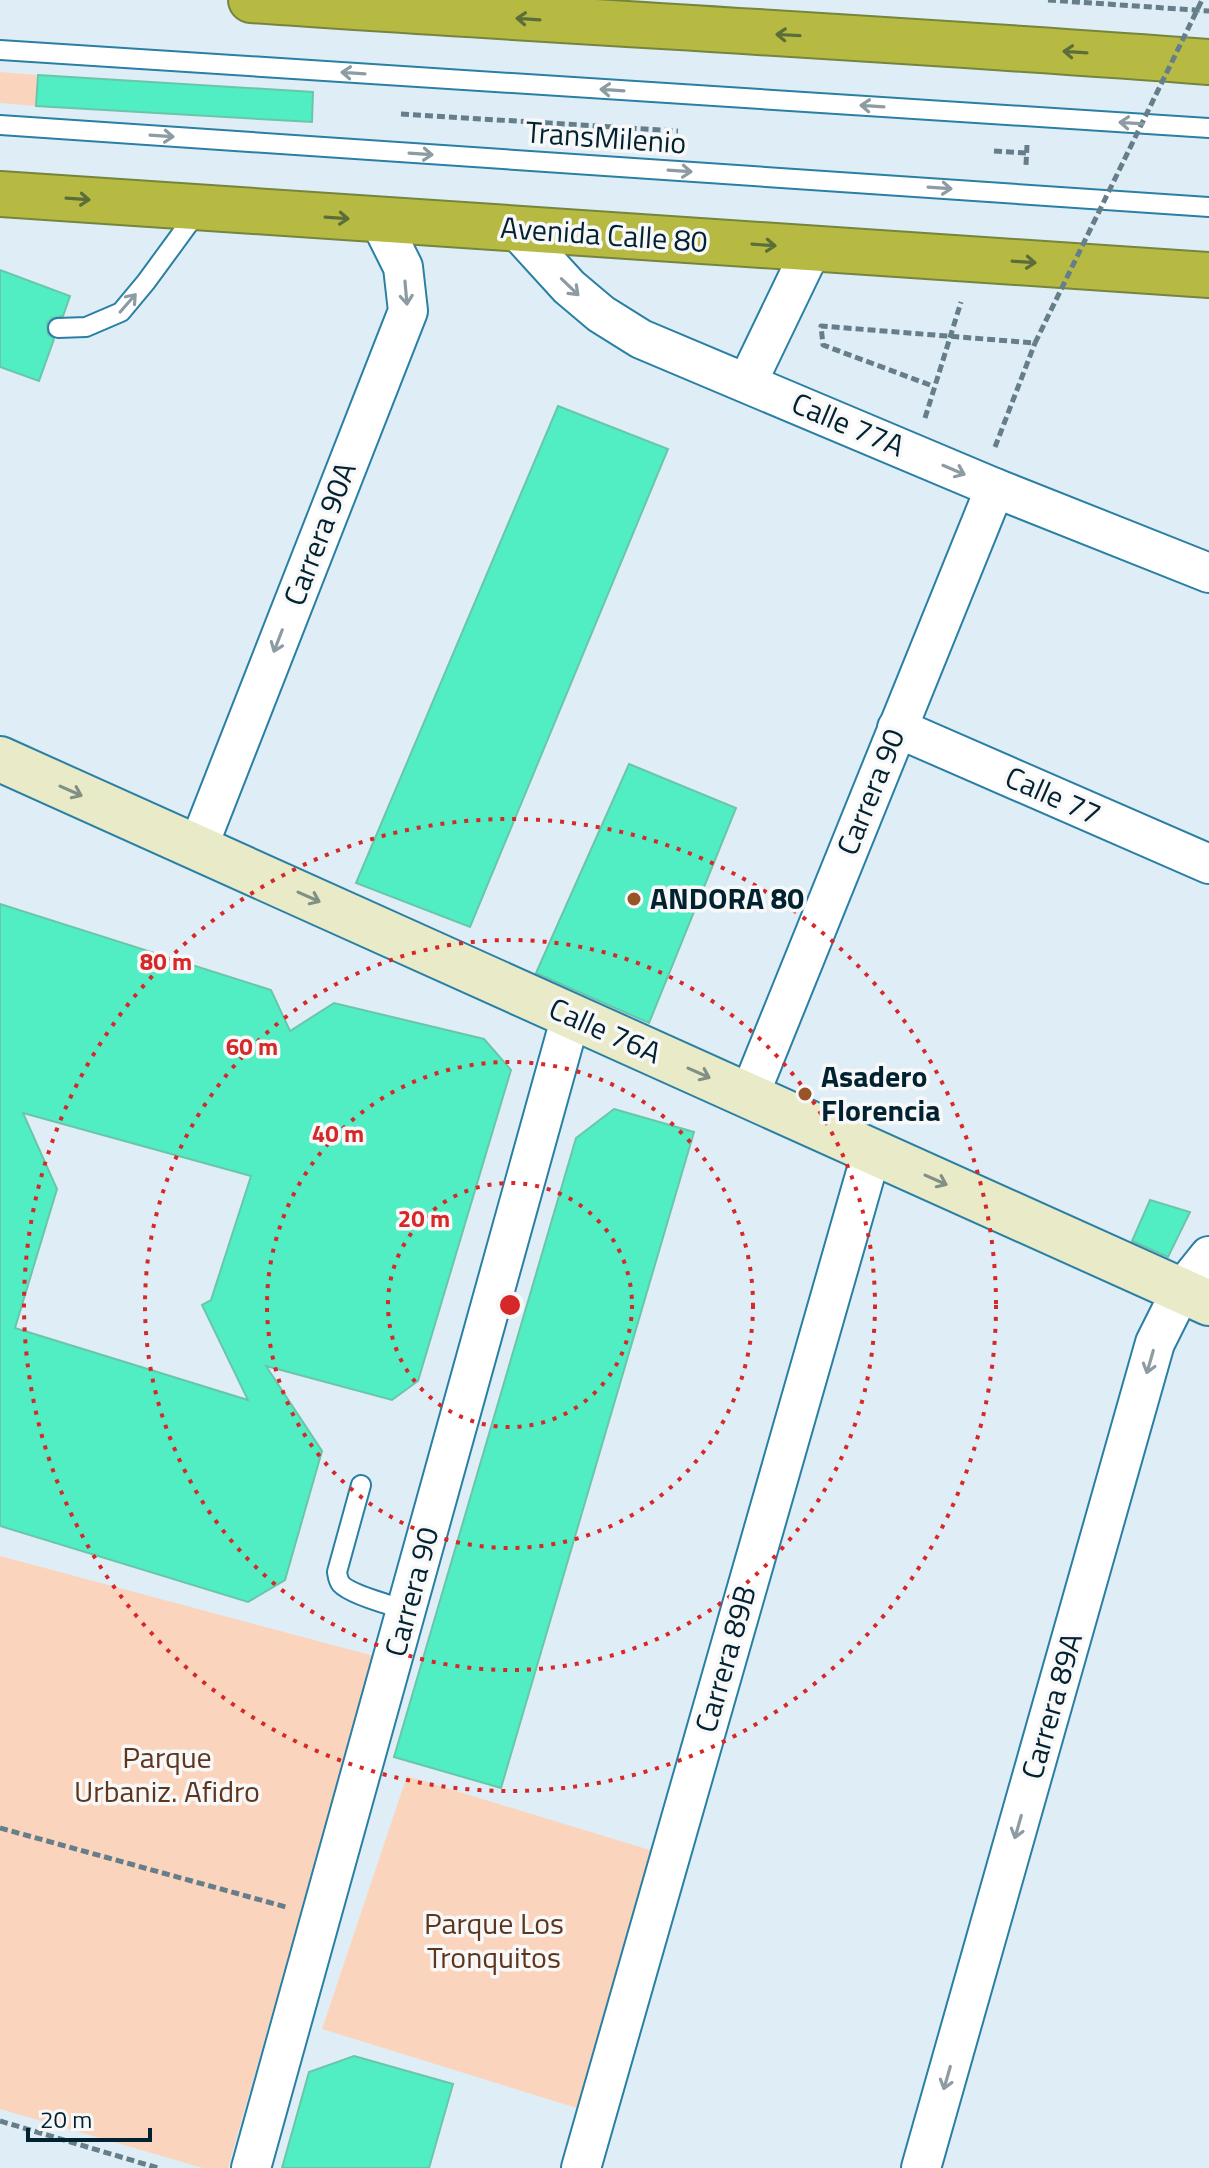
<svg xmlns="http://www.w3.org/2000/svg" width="1209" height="2168" font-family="'Titillium Web',sans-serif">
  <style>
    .green { fill: #fbd4be }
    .building { fill: #51edc3; stroke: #6ac6a9; stroke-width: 2; fill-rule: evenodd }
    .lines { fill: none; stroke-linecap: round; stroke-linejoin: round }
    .lane-casing { stroke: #297fa4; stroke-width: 22 }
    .street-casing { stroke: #297fa4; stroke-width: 42 }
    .secondary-casing { stroke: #297fa4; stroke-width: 48 }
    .highway-casing { stroke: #76853d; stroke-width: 48 }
    .path { stroke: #657e8a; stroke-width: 5; stroke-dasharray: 8 4; stroke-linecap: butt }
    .lane { stroke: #fff; stroke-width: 18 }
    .street { stroke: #fff; stroke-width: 38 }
    .secondary { stroke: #e9eac7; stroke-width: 44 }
    .highway { stroke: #b6ba43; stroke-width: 44 }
    .path-bridge { stroke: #657e8a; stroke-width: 5; stroke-dasharray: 8 4; stroke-linecap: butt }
    .oneway { stroke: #5b6e3a }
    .oneway2 { stroke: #8c9ca2 }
    .oneway3 { stroke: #809084 }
    .ring { fill: none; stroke: #d62828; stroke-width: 4; stroke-dasharray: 4 8 }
    .poi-dot { fill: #985326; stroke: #f8f8f8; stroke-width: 3 }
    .labels { text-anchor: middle; stroke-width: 7; stroke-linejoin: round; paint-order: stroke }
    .street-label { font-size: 30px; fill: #002231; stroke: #f8f8f8 }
    .poi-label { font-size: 30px; font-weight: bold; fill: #002231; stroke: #f8f8f8; text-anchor: start }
    .park-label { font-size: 30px; fill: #5e361d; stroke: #f8f8f8 }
    .centre { fill: #d62828; stroke: #f8f8f8; stroke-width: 4 }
    .ring-label { font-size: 24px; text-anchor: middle; font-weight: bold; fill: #d62828; stroke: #f8f8f8; stroke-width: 7; stroke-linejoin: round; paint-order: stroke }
  </style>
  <rect width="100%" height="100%" fill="#dfeef6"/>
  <!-- green -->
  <g class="green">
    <polygon points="0,72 38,75 36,106 0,103"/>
    <polygon points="0,1556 374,1656 228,2168 203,2168 0,2109"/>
    <polygon points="407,1776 663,1854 583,2110 322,2029"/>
  </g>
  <!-- building -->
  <g class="building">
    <polygon points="38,75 313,92 312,122 36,106"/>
    <polygon points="0,270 70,296 63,316 52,318 47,323 48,334 54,339 39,381 0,367"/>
    <polygon points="558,406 668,449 470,927 356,883"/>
    <polygon points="629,764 736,808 649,1023 536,973"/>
    <path d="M 0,904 L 271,990 L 290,1031 L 334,1003 L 484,1039 L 511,1070 L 418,1381 L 392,1400 L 266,1366 L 322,1451 L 285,1580 L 248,1602 L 0,1526 ZM 23,1113 L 251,1176 L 211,1300 L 202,1305 L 248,1400 L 15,1328 L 57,1189 Z"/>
    <polygon points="614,1109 694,1132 501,1788 394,1757 576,1138"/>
    <polygon points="1150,1200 1190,1212 1168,1257 1132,1241"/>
    <polygon points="354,2056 453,2084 429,2168 282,2168 309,2072"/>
  </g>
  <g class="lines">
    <defs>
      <g id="lane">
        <polyline points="0,50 1209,128"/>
        <polyline points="0,125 1209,207"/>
        <polyline points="58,328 86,327 121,312 146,282 198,211"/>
        <path d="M 361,1485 L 337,1572 C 338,1578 338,1580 341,1584 C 350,1594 392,1606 407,1610"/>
      </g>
      <g id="street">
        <polyline points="517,230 569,287 601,314 641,339 995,488 1209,573"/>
        <polyline points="747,383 812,248"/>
        <polyline points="897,728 1209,864"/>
        <polyline points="198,847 408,311 403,267 380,221"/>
        <polyline points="749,1096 995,488"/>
        <polyline points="251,2168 571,1016"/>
        <polyline points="581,2168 872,1151"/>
        <polyline points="921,2168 1155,1343 1181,1291 1209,1256"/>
      </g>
      <polyline id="secondary" points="0,759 1209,1303"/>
      <g id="highway">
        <path d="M 251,0 C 570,22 890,38 1209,62"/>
        <polyline points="0,194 1209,275"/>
      </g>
    </defs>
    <!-- lane casing -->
    <use href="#lane" class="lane-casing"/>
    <!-- street casing -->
    <use href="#street" class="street-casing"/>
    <!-- secondary casing -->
    <use href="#secondary" class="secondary-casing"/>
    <!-- highway casing -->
    <use href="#highway" class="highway-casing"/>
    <!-- path -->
    <g class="path">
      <polyline points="1048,0 1209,11"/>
      <polyline points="401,114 678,131"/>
      <polyline points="1027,145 1026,165 1028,165"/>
      <polyline points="994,151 1027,153"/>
      <polyline points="925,418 961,302"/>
      <polyline points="995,447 1035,343"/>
      <polyline points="0,1828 286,1907"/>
      <polyline points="0,2121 158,2168"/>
    </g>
    <!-- lane -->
    <use href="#lane" class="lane"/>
    <!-- street -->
    <use href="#street" class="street"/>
    <!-- secondary -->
    <use href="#secondary" class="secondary"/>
    <!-- highway -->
    <use href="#highway" class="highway"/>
    <!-- path-bridge -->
    <polyline class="path-bridge" points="930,385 823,345 821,326 1035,343 1202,0"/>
  </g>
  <!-- one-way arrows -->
  <defs><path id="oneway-shaft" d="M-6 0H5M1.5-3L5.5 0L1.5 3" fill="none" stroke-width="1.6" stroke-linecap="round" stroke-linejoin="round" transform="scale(2)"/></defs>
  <g class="oneway">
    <use href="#oneway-shaft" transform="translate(528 19) rotate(-176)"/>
    <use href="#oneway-shaft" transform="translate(788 35) rotate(-177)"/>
    <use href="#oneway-shaft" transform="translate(1075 52) rotate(-176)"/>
    <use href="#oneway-shaft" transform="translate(78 199) rotate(4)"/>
    <use href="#oneway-shaft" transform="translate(337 218) rotate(4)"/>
    <use href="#oneway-shaft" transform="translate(764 245) rotate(4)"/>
    <use href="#oneway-shaft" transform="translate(1024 262) rotate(4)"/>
  </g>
  <g class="oneway2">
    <use href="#oneway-shaft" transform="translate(353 73) rotate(-176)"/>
    <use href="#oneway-shaft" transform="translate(612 90) rotate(-176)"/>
    <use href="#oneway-shaft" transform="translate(872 106) rotate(-176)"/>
    <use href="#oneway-shaft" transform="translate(1131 123) rotate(-176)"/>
    <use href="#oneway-shaft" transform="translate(162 136) rotate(4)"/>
    <use href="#oneway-shaft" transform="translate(421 154) rotate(4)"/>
    <use href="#oneway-shaft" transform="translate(680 171) rotate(4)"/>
    <use href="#oneway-shaft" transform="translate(940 188) rotate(4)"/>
    <use href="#oneway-shaft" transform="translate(570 287) rotate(44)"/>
    <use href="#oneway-shaft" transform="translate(406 293) rotate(85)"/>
    <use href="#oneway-shaft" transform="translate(128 303) rotate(-49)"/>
    <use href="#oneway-shaft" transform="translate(954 470) rotate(23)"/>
    <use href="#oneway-shaft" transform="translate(278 641) rotate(111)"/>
    <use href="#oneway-shaft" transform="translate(1150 1362) rotate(106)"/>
    <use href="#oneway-shaft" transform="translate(1018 1827) rotate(106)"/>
    <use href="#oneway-shaft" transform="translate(947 2078) rotate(106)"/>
  </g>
  <g class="oneway3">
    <use href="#oneway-shaft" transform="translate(71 791) rotate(24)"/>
    <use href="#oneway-shaft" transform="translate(309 897) rotate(24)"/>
    <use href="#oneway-shaft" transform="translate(699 1073) rotate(24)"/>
    <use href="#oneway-shaft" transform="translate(936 1180) rotate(24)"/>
  </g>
  <!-- distance rings -->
  <g class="ring">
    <circle cx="510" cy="1305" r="122"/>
    <circle cx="510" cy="1305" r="243"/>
    <circle cx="510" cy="1305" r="365"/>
    <circle cx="510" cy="1305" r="486"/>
  </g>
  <!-- markers -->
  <g class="poi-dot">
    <circle cx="634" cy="899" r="8"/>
    <circle cx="805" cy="1094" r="8"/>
  </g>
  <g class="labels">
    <!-- street labels -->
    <g class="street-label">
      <text transform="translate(606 138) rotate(4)" y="10">TransMilenio</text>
      <text transform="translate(604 235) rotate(4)" y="10">Avenida Calle 80</text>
      <text transform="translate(848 425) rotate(23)" y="10">Calle 77A</text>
      <text transform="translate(320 534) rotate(-69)" y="10">Carrera 90A</text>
      <text transform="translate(871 792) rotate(-68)" y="10">Carrera 90</text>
      <text transform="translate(1053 796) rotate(24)" y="10">Calle 77</text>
      <text transform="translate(605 1031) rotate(24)" y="10">Calle 76A</text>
      <text transform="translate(412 1592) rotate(-75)" y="10">Carrera 90</text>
      <text transform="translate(726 1659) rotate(-74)" y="10">Carrera 89B</text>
      <text transform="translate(1052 1706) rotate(-74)" y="10">Carrera 89A</text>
    </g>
    <!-- poi labels -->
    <g class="poi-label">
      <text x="650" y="909">ANDORA 80</text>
      <text x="821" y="1087">Asadero<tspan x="821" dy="34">Florencia</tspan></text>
    </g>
    <!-- park labels -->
    <g class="park-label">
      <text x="167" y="1768">Parque<tspan x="167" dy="34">Urbaniz. Afidro</tspan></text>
      <text x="494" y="1934">Parque Los<tspan x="494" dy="34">Tronquitos</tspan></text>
    </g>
  </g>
  <circle cx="510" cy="1305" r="12" class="centre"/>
  <g class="ring-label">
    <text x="166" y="970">80 m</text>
    <text x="252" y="1055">60 m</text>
    <text x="338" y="1142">40 m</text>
    <text x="424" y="1227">20 m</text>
  </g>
  <!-- scale -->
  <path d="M28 2128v12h122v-12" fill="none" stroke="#002231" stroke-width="4"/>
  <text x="40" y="2128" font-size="24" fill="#002231" stroke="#f8f8f8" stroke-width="6" paint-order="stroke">20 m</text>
</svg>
